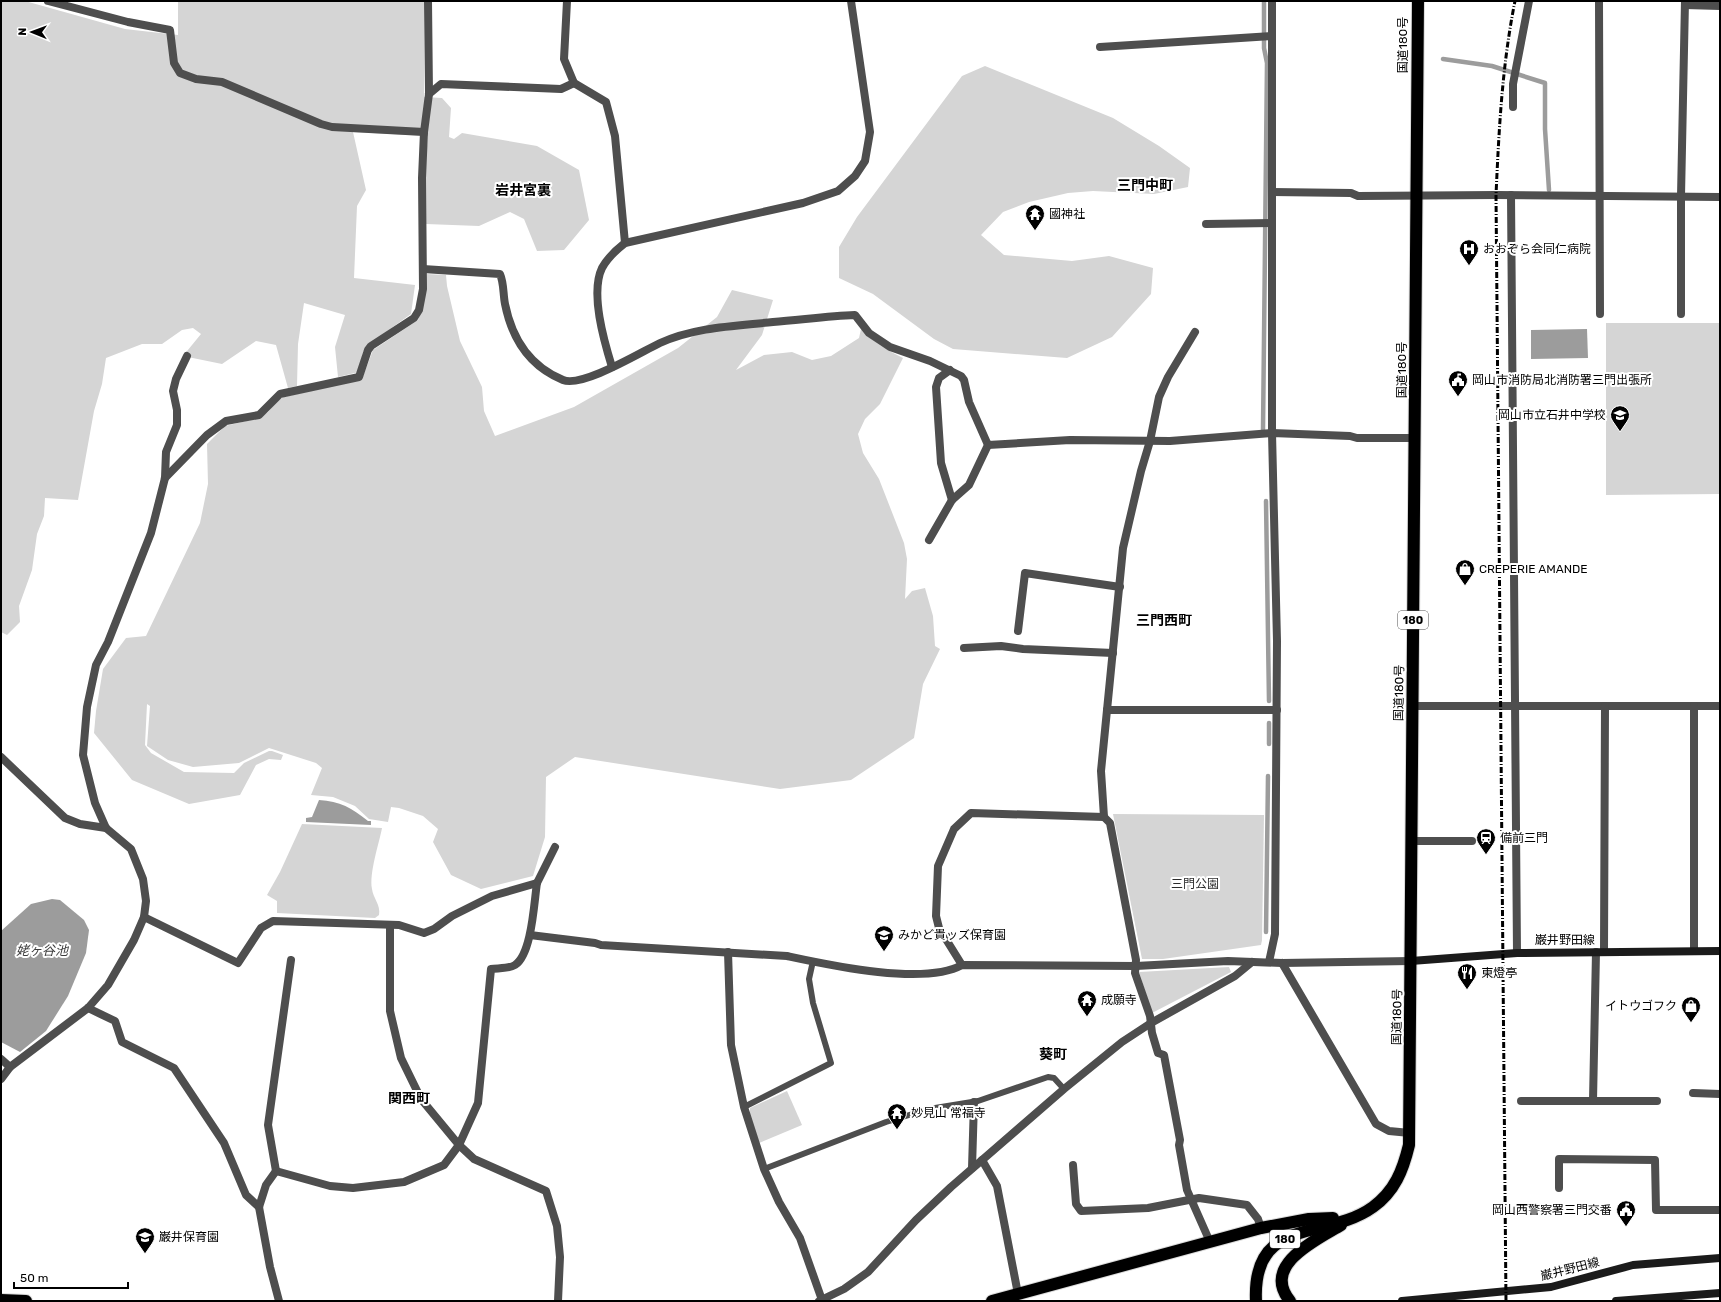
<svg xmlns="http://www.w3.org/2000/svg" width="1721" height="1302" font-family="Rubik,'Noto Sans JP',sans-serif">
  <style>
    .green { fill: #d5d5d5 }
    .water { fill: #9c9c9c }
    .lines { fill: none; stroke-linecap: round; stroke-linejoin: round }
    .stream { stroke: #9c9c9c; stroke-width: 4.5 }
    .highway-casing { stroke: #dbdbdb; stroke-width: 14 }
    .lane { stroke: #4e4e4e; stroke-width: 6 }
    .street { stroke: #4e4e4e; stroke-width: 8 }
    .secondary { stroke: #1b1b1b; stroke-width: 8 }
    .highway { stroke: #000; stroke-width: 12 }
    .rail { stroke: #000; stroke-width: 3; stroke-dasharray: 6 2 1 2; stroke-linecap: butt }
    .labels { text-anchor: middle; stroke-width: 4; stroke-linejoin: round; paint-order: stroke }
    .shield { fill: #fff; stroke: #4c4c4c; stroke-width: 1 }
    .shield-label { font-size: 11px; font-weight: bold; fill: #000 }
    .street-label { font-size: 12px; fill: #000; stroke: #fff }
    .poi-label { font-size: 12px; fill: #000; stroke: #fff; text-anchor: start }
    .park-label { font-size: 12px; fill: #2c2c2c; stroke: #fff }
    .water-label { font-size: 13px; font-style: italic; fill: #3d3d3d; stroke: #fff }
    .quarter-label { font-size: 14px; font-weight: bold; fill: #000; stroke: #fff }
  </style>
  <rect width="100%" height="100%" fill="#fff"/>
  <!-- green -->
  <g class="green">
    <polygon points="1,1 25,1 125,29 178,35 178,1 424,1 424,97 442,98 451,108 449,137 454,139 462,133 537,146 579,170 589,220 564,250 537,251 524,219 510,212 479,226 426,224 426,157 428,136 353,132 366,190 357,206 354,278 415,285 411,314 369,344 363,352 359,372 338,377 335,347 345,315 304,303 298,344 297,386 288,388 276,345 256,341 222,364 183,356 201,334 193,328 182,330 162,344 142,344 106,358 102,384 94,411 78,500 45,498 44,516 37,534 32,570 19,606 20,622 7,635 1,632"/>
    <polygon points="985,66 1113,118 1159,146 1190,168 1188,187 1154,194 1093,191 1068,193 1029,202 1003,212 981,235 1004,255 1072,261 1109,256 1153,268 1151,294 1112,337 1067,358 953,349 934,339 873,294 839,278 839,247 857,217 962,76"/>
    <path d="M 427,274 L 446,275 L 447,286 L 460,341 L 482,387 L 484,411 L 495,436 L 574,407 L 678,348 L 717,317 L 732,290 L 773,300 L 762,335 L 736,370 L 764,355 L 792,352 L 812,360 L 831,356 L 859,338 L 861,329 C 873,342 887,350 903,358 L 880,404 L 865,419 L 858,434 L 863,453 L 879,479 L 904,543 L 907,559 L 905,599 L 912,591 L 925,588 L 933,616 L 935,646 L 940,649 L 923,684 L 914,738 L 851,780 L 780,789 L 575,757 L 546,777 L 545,837 L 533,876 L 481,889 L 451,875 L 433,842 L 438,829 L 423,816 L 399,808 L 391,807 L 388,822 L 369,819 L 355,806 L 333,797 L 311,795 L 322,768 L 316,763 L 269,748 L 239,763 L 193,767 L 168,760 L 147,746 L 150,706 L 147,704 L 145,745 L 151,753 L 184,772 L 234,773 L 244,763 L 269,751 L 272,751 L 283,755 L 281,760 L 269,759 L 256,765 L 240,795 L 189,804 L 132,780 L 94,733 L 96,711 L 103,669 L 126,638 L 146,636 L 200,523 L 208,484 L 207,444 L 225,426 L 259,418 L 268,412 L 277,401 L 284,397 L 362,379 L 373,350 L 418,320 L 423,307 Z"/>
    <polygon points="1606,323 1720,323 1720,494 1606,495"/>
    <polygon points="1113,814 1264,815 1262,940 1261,945 1163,959 1142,959"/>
    <path d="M 302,824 L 382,828 C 379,844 369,873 372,889 C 373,898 381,905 379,915 L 375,918 L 277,913 L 277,901 L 267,895 L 280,872 Z"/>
    <polygon points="1229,967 1231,972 1152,1013 1139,972"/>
    <polygon points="787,1091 802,1125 759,1143 750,1115 750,1108"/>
  </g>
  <!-- water -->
  <g class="water">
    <polygon points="1587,329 1588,358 1531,359 1531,330"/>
    <path d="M 319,800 C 340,801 352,808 368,821 L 371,821 L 371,825 L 306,822 L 306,818 L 312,817 Z"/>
    <polygon points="52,899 60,900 84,920 89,930 86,953 68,996 46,1031 20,1052 1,1042 1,931 31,904"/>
  </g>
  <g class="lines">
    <!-- stream -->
    <g class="stream">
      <polyline points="1443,59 1492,66 1545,83 1545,129 1549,190"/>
      <polyline points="1263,430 1267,63 1264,48 1264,1"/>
      <polyline points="1266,501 1269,701"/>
      <polyline points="1269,744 1269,723"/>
      <polyline points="1266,932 1268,776"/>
    </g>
    <defs>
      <g id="highway">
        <polyline points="1,1300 26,1301"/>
        <polyline points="992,1301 1261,1228 1309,1219 1333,1218"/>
        <path d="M 1256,1301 C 1252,1215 1326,1241 1373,1207 C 1395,1191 1403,1170 1409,1145 L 1418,1"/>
        <path d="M 1290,1301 C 1261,1265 1316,1240 1341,1225"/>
      </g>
    </defs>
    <!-- highway casing -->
    <use href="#highway" class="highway-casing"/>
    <!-- lane -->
    <g class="lane">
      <polyline points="744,1107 831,1063 813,1003 809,979 813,961"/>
      <polyline points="764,1169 886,1122 929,1109 978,1101 1048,1077 1054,1078 1064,1089"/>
    </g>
    <!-- street -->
    <g class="street">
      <polyline points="48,1 128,22 170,30 174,63 180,73 196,79 222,82 321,124 332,127 424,132"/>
      <polyline points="567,1 564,59 574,83 606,102 615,136 625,243"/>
      <polyline points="1599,1 1600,314"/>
      <polyline points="1685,5 1720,6"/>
      <polyline points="1100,47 1272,36"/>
      <polyline points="429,94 441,84 561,89 574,83"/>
      <polyline points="1513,107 1513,84 1529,1"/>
      <polyline points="1272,192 1351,193 1358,196 1496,195 1720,197"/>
      <polyline points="1511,195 1517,953"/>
      <polyline points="1206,224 1272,223"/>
      <path d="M 423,269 L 500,274 C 504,283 503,294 505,304 C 512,339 529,366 563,380 C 582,388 641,352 660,343 C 695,327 736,326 773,322 C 800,320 828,316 855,315 L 869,333 L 890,347 L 930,361 L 961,376 L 964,380 L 969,402 L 988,445 L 1070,440 L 1170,441 L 1272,433 L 1350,436 L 1357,438 L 1416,438"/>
      <polyline points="1681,314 1681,196 1685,1"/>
      <polyline points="1195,332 1168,377 1159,397 1150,441 1141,471 1123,548 1101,771 1104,817 1110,823 1136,960 1135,973 1150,1016 1152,1033 1158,1053 1164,1055 1180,1140 1179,1145 1187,1190 1210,1242"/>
      <path d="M 612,367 C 604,341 590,293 602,268 C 608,257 616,250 625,243 L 803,203 L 838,191 L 855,176 L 865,161 L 870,132 L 851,1"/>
      <polyline points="950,370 939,378 936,387 941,463 952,500"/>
      <polyline points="165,478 207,435 226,421 259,415 280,394 359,377 368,350 371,346 414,318 419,310 423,289 422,178 424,132 429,94 428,1"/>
      <polyline points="929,540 952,500 969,485 988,445"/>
      <polyline points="1018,631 1025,573 1120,587"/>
      <polyline points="964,648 1001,646 1023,649 1113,653"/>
      <polyline points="1412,706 1720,706"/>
      <polyline points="1107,710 1277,710"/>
      <polyline points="1,757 65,818 80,824 106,828"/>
      <polyline points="1412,841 1472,841"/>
      <polyline points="144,917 238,963 261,928 273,921 399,925 424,933 434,929 452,916 492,896 537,883 555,847"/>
      <polyline points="390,925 390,1011 401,1058 421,1099 459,1145 474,1159 546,1191 557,1226 560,1257 558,1301"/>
      <path d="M 530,935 L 595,943 L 601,945 L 787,956 C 829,965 924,986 962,965 L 1136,966 L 1228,961 L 1282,963 L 1411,961"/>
      <polyline points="1694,951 1694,706"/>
      <polyline points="728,952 731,1045 744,1107 764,1169 779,1202 800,1238 822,1300"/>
      <polyline points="1604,952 1605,706"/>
      <polyline points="1269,962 1275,934 1277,641 1272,433 1272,1"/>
      <polyline points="1282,963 1376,1124 1389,1131 1410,1133"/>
      <polyline points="962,965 939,928 936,916 938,866 954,829 971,813 1104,817"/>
      <polyline points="88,1008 115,1021 122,1042 174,1068 224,1143 246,1195 259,1207"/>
      <polyline points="1,1059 10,1067"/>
      <polyline points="1,1079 10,1067 88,1008 108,985 134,940 144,917 146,901 143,879 131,849 106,828 95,803 83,755 87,707 96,665 108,642 151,533 165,478 166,452 177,425 177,410 173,391 176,379 187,356"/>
      <polyline points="1693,1093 1720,1094"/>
      <polyline points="1521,1101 1657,1101"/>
      <polyline points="1593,1101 1596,952"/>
      <polyline points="982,1160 997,1186 1018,1294"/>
      <polyline points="1073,1165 1076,1204 1081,1211 1148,1208 1199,1198 1247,1205 1258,1219 1261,1228"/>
      <polyline points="972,1168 974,1102"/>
      <polyline points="276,1171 268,1125 291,960"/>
      <polyline points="1559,1188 1559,1159 1655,1160 1656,1210 1720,1210"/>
      <path d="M 279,1301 L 270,1267 L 259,1207 L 266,1185 L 276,1171 L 330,1186 L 353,1188 L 404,1182 L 444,1165 L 459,1145 L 478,1103 L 491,969 C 498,968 509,969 515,965 C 532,954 534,902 537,883"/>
      <polyline points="819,1301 844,1289 868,1272 916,1220 951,1187 1064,1089 1122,1042 1151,1023 1235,976 1252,962"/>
    </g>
    <!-- secondary -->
    <g class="secondary">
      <polyline points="1411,961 1517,953 1720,951"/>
      <polyline points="1402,1301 1551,1287 1633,1265 1720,1258"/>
      <polyline points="1616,1301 1720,1293"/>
    </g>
    <!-- highway -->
    <use href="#highway" class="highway"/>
    <!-- rail -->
    <path class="rail" d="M 1506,1301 L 1496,195 C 1499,129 1502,66 1515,1"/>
  </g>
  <!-- icons -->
  <defs>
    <symbol id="temple-pin" viewBox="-11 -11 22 30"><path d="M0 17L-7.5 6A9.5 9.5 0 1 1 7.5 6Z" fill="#000" stroke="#fff"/><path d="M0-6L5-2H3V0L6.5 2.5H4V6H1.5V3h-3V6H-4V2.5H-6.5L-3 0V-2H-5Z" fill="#fff"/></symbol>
    <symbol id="hospital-pin" viewBox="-11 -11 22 30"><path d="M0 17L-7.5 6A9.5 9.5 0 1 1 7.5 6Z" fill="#000" stroke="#fff"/><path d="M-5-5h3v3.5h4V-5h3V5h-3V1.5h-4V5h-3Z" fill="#fff"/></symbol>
    <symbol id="civic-pin" viewBox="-11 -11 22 30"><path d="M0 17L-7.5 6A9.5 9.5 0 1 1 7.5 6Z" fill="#000" stroke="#fff"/><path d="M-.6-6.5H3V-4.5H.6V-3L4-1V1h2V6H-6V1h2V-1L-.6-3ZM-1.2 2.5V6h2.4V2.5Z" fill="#fff"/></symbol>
    <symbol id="school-pin" viewBox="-11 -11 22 30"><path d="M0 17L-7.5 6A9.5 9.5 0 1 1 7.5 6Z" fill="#000" stroke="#fff"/><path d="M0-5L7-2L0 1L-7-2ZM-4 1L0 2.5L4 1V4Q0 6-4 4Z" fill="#fff"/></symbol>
    <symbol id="shop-pin" viewBox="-11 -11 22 30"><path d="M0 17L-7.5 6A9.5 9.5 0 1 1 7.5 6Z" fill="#000" stroke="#fff"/><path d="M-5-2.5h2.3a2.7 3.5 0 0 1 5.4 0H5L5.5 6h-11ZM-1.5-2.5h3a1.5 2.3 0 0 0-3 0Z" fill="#fff"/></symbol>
    <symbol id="station-pin" viewBox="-11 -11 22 30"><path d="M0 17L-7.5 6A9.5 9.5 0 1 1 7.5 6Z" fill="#000" stroke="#fff"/><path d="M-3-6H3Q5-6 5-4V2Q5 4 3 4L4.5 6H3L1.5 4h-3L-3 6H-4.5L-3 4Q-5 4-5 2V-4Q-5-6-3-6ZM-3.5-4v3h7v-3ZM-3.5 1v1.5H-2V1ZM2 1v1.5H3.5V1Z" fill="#fff"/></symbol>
    <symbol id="restaurant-pin" viewBox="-11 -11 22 30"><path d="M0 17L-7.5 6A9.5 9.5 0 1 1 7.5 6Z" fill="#000" stroke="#fff"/><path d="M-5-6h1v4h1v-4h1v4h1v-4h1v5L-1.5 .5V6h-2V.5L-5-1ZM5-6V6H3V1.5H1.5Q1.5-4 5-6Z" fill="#fff"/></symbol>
  </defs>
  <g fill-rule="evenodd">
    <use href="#temple-pin" x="1024" y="203" width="22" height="30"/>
    <use href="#hospital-pin" x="1458" y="238" width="22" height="30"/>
    <use href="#civic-pin" x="1447" y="369" width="22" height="30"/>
    <use href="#school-pin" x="1609" y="404" width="22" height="30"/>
    <use href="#shop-pin" x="1454" y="558" width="22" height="30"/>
    <use href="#station-pin" x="1475" y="827" width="22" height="30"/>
    <use href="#school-pin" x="873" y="924" width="22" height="30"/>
    <use href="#restaurant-pin" x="1456" y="962" width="22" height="30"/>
    <use href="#temple-pin" x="1076" y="989" width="22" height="30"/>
    <use href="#shop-pin" x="1680" y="995" width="22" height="30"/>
    <use href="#temple-pin" x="886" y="1102" width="22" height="30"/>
    <use href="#civic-pin" x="1615" y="1199" width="22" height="30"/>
    <use href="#school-pin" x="134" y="1226" width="22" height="30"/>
  </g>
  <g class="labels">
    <!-- shield labels -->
    <g class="shield">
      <rect x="1398" y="611" width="30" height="18" rx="3"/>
      <rect x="1270" y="1230" width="30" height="18" rx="3"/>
    </g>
    <g class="shield-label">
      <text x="1413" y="624">180</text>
      <text x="1285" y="1243">180</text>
    </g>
    <!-- street labels -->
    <g class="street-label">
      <text transform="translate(1403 45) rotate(-90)" y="4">国道180号</text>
      <text transform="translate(1402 370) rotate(-90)" y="4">国道180号</text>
      <text transform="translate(1399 693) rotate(-89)" y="4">国道180号</text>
      <text x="1565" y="944">巌井野田線</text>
      <text transform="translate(1397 1017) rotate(-89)" y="4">国道180号</text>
      <text transform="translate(1570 1269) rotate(-14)" y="4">巌井野田線</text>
    </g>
    <!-- poi labels -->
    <g class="poi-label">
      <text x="1049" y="218">國神社</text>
      <text x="1483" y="253">おおぞら会同仁病院</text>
      <text x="1472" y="384">岡山市消防局北消防署三門出張所</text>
      <text x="1606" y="419" text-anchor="end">岡山市立石井中学校</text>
      <text x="1479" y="573">CREPERIE AMANDE</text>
      <text x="1500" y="842">備前三門</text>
      <text x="898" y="939">みかど貴ッズ保育園</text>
      <text x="1481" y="977">東燈亭</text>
      <text x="1101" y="1004">成願寺</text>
      <text x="1677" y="1010" text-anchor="end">イトウゴフク</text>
      <text x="911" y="1117">妙見山 常福寺</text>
      <text x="1612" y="1214" text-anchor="end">岡山西警察署三門交番</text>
      <text x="159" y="1241">巌井保育園</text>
    </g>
    <!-- park labels -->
    <g class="park-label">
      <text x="1195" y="888">三門公園</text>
    </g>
    <!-- water labels -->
    <g class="water-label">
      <text x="42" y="955">姥ヶ谷池</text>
    </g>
    <!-- quarter labels -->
    <g class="quarter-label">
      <text x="1145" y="190">三門中町</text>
      <text x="523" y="195">岩井宮裏</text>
      <text x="1164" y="625">三門西町</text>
      <text x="1053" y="1059">葵町</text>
      <text x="409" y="1103">関西町</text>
    </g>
  </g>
  <!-- border -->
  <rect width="1721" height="1302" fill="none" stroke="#000000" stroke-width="4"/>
  <!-- north arrow -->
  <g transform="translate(32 32) rotate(271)" stroke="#ffffff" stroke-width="3" paint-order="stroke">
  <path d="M0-3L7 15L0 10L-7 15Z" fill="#000000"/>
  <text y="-6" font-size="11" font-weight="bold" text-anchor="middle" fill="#000000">N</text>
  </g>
  <!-- scale -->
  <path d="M14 1282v6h114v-6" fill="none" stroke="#000000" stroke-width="2"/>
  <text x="20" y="1282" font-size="12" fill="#000000" stroke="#ffffff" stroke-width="3" paint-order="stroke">50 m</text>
</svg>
